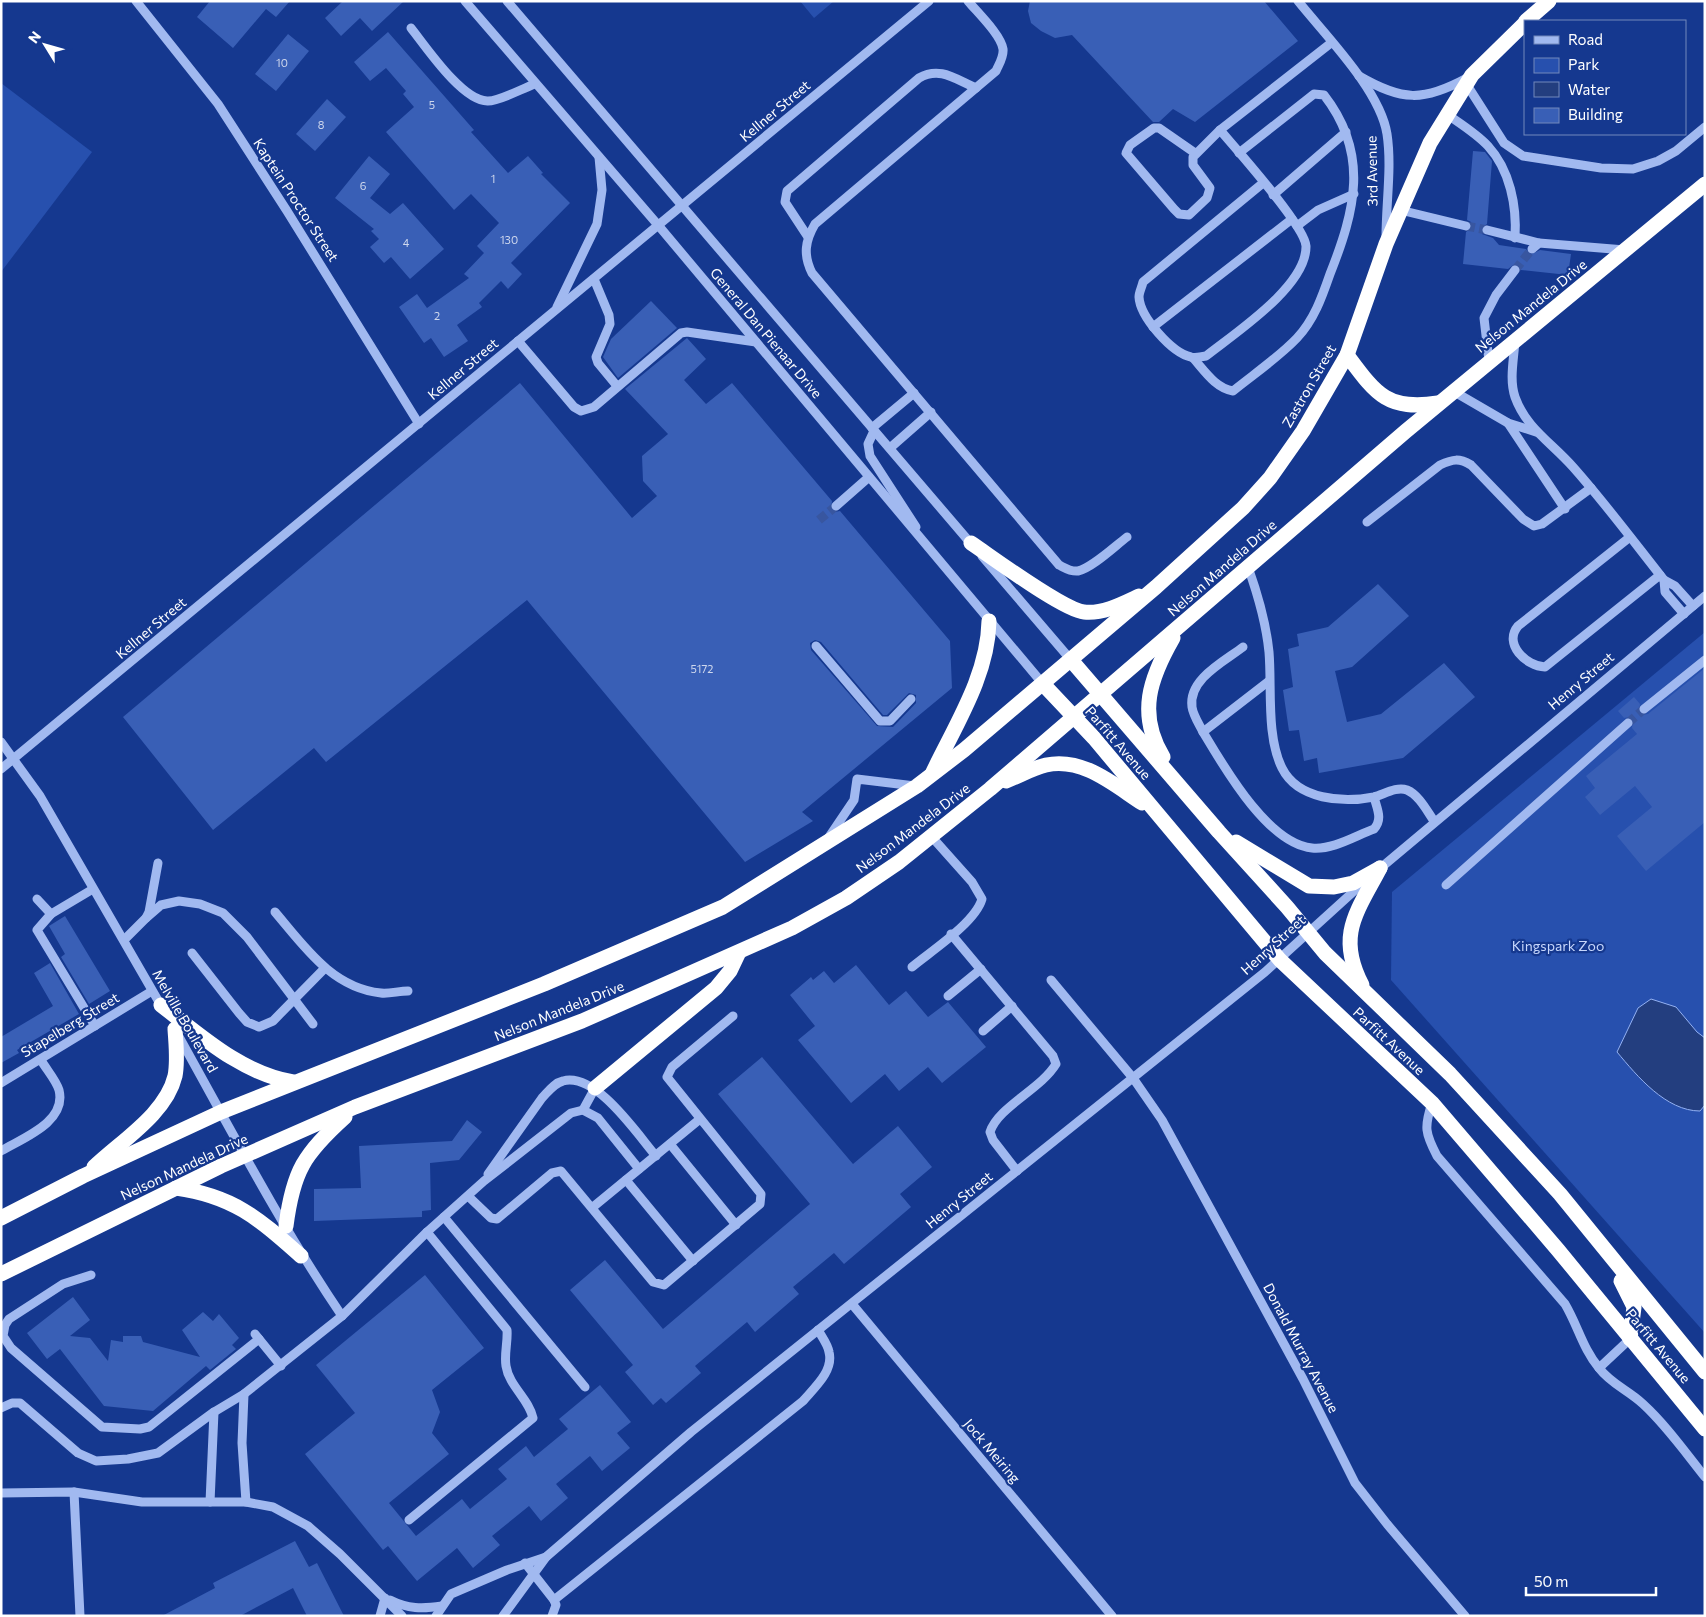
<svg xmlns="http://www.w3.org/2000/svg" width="1706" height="1617" font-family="Commissioner,sans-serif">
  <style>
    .green { fill: #2750ae }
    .water { fill: #233e7f; stroke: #93b1f3 }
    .building { fill: #395fb6; fill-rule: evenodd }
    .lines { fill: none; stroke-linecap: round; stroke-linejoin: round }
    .minor-tunnel { stroke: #3856a0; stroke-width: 9; stroke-dasharray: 9 4.5; stroke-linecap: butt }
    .minor { stroke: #a1b9f0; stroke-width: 9 }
    .highway { stroke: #fff; stroke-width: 15 }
    .labels { text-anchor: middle; stroke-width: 4.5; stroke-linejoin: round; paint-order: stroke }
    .number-label { font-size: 11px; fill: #ced7ed }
    .street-label { font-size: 14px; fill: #fff; stroke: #15388f }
    .park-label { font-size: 14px; fill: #c7d7fc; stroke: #15388f }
  </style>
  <rect width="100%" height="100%" fill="#15388f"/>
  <!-- green -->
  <g class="green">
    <polygon points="800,1 834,1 814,18"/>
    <polygon points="1,83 92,152 1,272"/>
    <polygon points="1705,632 1705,1333 1391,980 1392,892"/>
  </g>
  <!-- water -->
  <path class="water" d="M 1651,999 L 1676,1007 L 1697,1032 L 1705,1038 L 1705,1105 L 1700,1111 C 1666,1111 1637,1076 1617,1052 L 1638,1008 Z"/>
  <!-- building -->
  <g class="building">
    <polygon points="210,1 290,1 276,17 266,9 233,48 197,17"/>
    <polygon points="343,1 404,1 372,31 360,18 341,36 325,18"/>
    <polygon points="1030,1 1264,1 1298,41 1195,122 1173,109 1159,122 1153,122 1072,35 1055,38 1041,31 1031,23 1028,11"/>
    <polygon points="388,32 474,130 471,132 508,173 528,156 543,173 541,174 570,203 511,263 522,274 508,289 501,281 479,303 482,307 457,325 468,341 444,357 431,338 424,343 399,307 417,294 427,308 469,278 464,274 484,253 477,246 499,223 471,194 454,210 386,132 414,107 403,94 406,91 386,68 370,81 354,62"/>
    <polygon points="288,34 309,51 276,91 255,74"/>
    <polygon points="327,99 346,117 315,151 296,134"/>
    <polygon points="1473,151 1485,152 1492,161 1487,224 1481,228 1482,234 1493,238 1499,245 1526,249 1530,255 1540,250 1571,254 1568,275 1521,270 1519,265 1515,264 1508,269 1463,264 1466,232 1472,227 1471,222 1467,220"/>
    <polygon points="369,156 390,174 370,198 390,214 403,203 444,249 410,279 391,257 384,263 370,247 379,239 371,231 374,229 335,198"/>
    <polygon points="651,301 677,328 618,378 603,357 611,339"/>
    <path d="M 687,338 L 706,359 L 684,380 L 706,404 L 732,383 L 832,501 L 831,510 L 834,512 L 840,511 L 950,641 L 952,688 L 802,812 L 813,821 L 745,862 L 527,600 L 326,762 L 314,748 L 213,830 L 123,717 L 520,383 L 632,518 L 657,496 L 643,481 L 642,456 L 668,434 L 625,389 ZM 815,640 L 821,642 L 883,715 L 887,715 L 909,693 L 916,695 L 916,703 L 893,727 L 877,726 L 811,650 L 810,643 Z"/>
    <polygon points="1378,584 1409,616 1352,667 1335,671 1347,722 1381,714 1444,663 1475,697 1403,758 1319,773 1317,758 1304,761 1299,730 1289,731 1283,690 1293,687 1288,649 1299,646 1297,634 1328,627"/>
    <polygon points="1705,668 1705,822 1646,871 1617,836 1652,807 1635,786 1600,815 1585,797 1595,788 1586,776 1637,734 1632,728 1633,719 1629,717 1624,718 1618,711 1634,697 1640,704 1639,712 1642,715 1648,714"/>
    <polygon points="65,916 110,991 89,1004 61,957 65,954 49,926"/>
    <polygon points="50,963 79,1014 17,1050 19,1053 1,1063 1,1037 53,1006 34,973"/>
    <polygon points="856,965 889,1005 906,991 928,1017 948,1002 986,1047 942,1083 928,1067 899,1091 885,1074 851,1103 798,1040 815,1026 790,995 811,977 813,980 824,971 834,983"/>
    <polygon points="762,1057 853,1164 898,1126 932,1167 900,1194 911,1207 844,1264 834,1253 793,1287 799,1294 755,1332 747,1322 695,1366 701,1373 666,1403 661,1398 653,1405 625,1372 633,1365 570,1290 605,1260 663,1329 810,1204 718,1094"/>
    <polygon points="467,1120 482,1132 459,1160 430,1163 431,1210 422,1211 422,1217 314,1221 314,1189 361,1188 359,1146 452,1141"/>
    <polygon points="425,1275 484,1348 432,1390 440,1412 432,1433 449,1454 389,1503 416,1536 462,1499 470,1509 507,1479 498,1469 526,1446 534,1457 568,1429 559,1419 600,1385 631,1422 617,1433 630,1448 602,1471 590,1456 556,1484 568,1498 541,1521 529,1506 492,1536 500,1545 473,1568 457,1548 417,1581 388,1546 383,1550 305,1454 355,1413 316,1365"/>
    <polygon points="73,1297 90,1320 70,1336 90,1338 108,1361 111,1340 123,1342 123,1336 141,1336 143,1342 200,1357 182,1330 203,1312 213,1321 219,1314 239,1338 232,1345 236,1349 210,1370 206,1366 153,1411 104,1406 60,1349 47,1359 27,1333"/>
    <polygon points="295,1541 309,1567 317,1563 344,1616 307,1616 293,1588 240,1616 162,1616 215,1588 213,1583"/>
  </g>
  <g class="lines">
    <!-- minor-tunnel -->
    <g class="minor-tunnel">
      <polyline points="1466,226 1487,230"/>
      <polyline points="1515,270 1532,249"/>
      <polyline points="819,520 836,506"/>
      <polyline points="1628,723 1644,709"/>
    </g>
    <!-- minor -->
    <g class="minor">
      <polyline points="136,1 218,104 287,211 419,424"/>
      <polyline points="465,1 658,225 1043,684"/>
      <polyline points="507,1 973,546"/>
      <path d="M 968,1 C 978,13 1001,35 1003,49 C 1004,57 999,64 996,71 L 815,224 C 805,241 803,255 812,273 L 1059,565 C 1065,568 1071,572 1078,571 C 1092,568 1115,546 1127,537"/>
      <path d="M 1298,1 C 1326,36 1380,90 1387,134 C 1392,167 1386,203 1386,237"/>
      <path d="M 411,28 C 426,47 463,102 488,101 C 500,101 523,88 535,84"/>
      <path d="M 1359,76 C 1402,101 1423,102 1467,78"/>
      <polyline points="1467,85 1504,143 1523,156 1601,168 1633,169 1658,161 1676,151 1705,127"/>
      <path d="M 1448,115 C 1461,124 1477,134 1488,146 C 1510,170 1517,206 1515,238"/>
      <polyline points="1195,153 1159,128 1154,128 1130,145 1126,153 1174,209 1179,214 1189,215 1207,198 1210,188 1193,165 1193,157 1220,130"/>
      <path d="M 1263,183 L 1143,282 C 1142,287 1139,292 1139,297 C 1140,317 1172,353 1191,357 C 1195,358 1201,357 1206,356 C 1235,333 1307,286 1306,246 C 1305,226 1237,150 1220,130 L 1331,43"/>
      <polyline points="1273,195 1346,132"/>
      <polyline points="1400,210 1466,226"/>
      <polyline points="1297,226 1318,210 1354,194"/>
      <polyline points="1487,230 1539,243"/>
      <path d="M 808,237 L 785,202 L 787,191 L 919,78 C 940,66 955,79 976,88"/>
      <polyline points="1532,249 1539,243 1625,250"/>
      <polyline points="594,279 609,315 610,324 596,357 598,363 617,386"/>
      <polyline points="557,307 597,224 602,190 599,157"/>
      <polyline points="1153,327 1292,219"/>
      <path d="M 1515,340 C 1514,359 1509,379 1515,397 C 1526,428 1552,443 1573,467 C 1605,503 1634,542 1664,580 L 1675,586 L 1693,606"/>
      <polyline points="518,341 574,407 581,411 594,407 681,333 687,332 756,342"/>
      <path d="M 1193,358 C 1204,370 1215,388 1233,391 C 1254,374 1279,357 1297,338 C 1314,320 1322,297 1330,274 C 1355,211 1370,154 1324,95 L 1314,94 L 1239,153"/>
      <polyline points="1489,361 1484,318 1496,295 1515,270"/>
      <polyline points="1453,391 1508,423 1536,432"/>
      <polyline points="1508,423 1565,509"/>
      <polyline points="872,428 914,393"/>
      <polyline points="874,431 868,444 870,456 916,527"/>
      <polyline points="890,448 931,412"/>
      <polyline points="836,506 869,477"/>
      <path d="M 1367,522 L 1440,465 C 1453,459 1459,458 1471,465 L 1523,519 L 1534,526 L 1542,524 L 1591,488"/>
      <path d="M 1630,537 L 1518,626 C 1503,644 1526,666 1545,667 L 1660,575"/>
      <polyline points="982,556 1071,660"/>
      <path d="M 1248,567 C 1258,595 1266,622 1269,652 C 1272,687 1266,736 1282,768 C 1298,800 1343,803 1374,797 C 1383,795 1396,786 1407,790 C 1419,795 1427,811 1434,821"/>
      <polyline points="1664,580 1665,592 1684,614"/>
      <polyline points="816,646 880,721 890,721 911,699"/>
      <path d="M 1269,681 L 1203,732 C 1224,767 1268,844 1312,848 C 1333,850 1355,836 1374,829 C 1383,819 1377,809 1374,797"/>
      <polyline points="1644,709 1705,660"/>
      <path d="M 1203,732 C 1199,724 1193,715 1192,707 C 1188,679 1225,661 1243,647"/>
      <polyline points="1,742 40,796 163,1009"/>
      <polyline points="1,769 929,1"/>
      <polyline points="829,837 854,800 857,779 915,786"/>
      <polyline points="1377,871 1705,596"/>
      <polyline points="1446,885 1628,723"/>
      <polyline points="37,899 51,914 93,889"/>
      <path d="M 275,912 C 304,946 332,988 381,993 C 389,994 399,991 408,991"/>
      <polyline points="51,914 37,930 95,1026"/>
      <polyline points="146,918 161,905 179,901 200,904 223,913 247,937 313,1024"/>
      <path d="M 951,934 L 1053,1056 L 1056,1064 C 1041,1089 998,1107 990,1132 L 993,1140 L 1017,1171"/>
      <polyline points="124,940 146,918 149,912 158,863"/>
      <polyline points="192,953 239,1013 247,1022 259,1027 273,1021 324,969"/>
      <path d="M 912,967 C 931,951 975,923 982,899 L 972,882 L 931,836"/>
      <polyline points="1051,980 1133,1078 1162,1120 1303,1379 1355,1483 1387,1524 1465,1616"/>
      <polyline points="948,996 981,969"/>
      <polyline points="983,1031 1012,1006"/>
      <path d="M 178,1035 C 231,1130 281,1226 342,1316"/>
      <polyline points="1,1083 152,991"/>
      <path d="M 1432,1103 C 1424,1127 1425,1133 1437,1156 L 1565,1304 C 1578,1326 1583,1349 1599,1368 C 1611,1384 1628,1390 1643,1404 C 1666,1425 1685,1452 1705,1477"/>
      <polyline points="583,1110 595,1088"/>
      <polyline points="670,1144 736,1225"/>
      <path d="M 1,1151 C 23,1138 67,1122 59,1090 C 56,1080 46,1069 41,1060"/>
      <path d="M 488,1174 L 542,1098 C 548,1092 554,1083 563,1081 C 596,1072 637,1134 656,1156"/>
      <polyline points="626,1180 693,1261"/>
      <polyline points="468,1196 491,1218 497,1219 552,1173 561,1171 653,1282 664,1285 760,1204 761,1194 667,1077 672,1067 733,1016"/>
      <polyline points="593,1207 700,1119"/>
      <polyline points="444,1217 585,1387"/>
      <polyline points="91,1275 63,1284 9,1319 5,1325 3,1336 11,1348 102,1427 140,1429 149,1427 259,1339"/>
      <polyline points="852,1304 1112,1616"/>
      <polyline points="255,1334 281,1366"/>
      <polyline points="1599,1368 1630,1339"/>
      <polyline points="244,1394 242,1443 246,1502"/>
      <polyline points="1,1408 12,1403 20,1403 78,1453 96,1461 128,1459 158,1453 214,1412 244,1394 342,1316 427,1232 484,1181 571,1113 583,1110 598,1118 639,1169"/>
      <polyline points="74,1492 80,1616"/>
      <polyline points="1,1493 74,1492 142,1502 246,1502 273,1507 308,1526 340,1554 402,1616"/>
      <polyline points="210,1502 214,1412"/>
      <path d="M 409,1520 L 533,1418 C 529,1399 509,1386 506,1366 C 504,1354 508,1342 507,1330 L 427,1232"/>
      <polyline points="525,1563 554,1600 556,1605 552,1616"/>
      <path d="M 390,1600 C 408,1609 422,1609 442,1606"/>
      <path d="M 554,1600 L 803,1401 C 814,1388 834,1371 829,1352 C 828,1345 822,1337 818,1330"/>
      <polyline points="380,1616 385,1598"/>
      <polyline points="436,1616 451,1594 507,1570 546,1557"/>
      <polyline points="503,1616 546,1557 691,1432 1265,972 1364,882"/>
    </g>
    <!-- highway -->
    <g class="highway">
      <polyline points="1526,21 1549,1"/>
      <path d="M 1347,355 C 1376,394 1387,411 1438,403"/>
      <path d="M 971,543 C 992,557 1063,610 1084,612 C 1103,614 1122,604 1139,596"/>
      <polyline points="1071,660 1219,832 1287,907 1325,953 1450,1074 1560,1194 1705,1372"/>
      <polyline points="1043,684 1094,738 1280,960 1432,1103 1558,1250 1705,1429"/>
      <path d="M 1163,757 C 1137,714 1150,678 1173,638"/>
      <path d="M 933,772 C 956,724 988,675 989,621"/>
      <path d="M 1006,781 C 1019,776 1033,768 1046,765 C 1083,757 1114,785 1142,803"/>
      <polyline points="1236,842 1309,886 1334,887 1353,883 1380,868"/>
      <path d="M 1362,985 C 1336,935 1357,912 1380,868"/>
      <path d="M 161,1005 C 201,1036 241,1073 293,1082"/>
      <polyline points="595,1088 716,988 730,971 739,952"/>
      <path d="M 94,1167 C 121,1141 166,1114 175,1076 C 178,1061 176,1045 175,1029"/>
      <path d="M 176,1188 C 234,1196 259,1219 301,1256"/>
      <polyline points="1,1218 83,1176 221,1112 544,984 723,907 917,786 964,750 1156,587 1243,508 1270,478 1303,431 1347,355 1386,244 1430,143 1472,75 1525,23"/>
      <path d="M 286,1226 C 293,1171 304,1154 345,1117"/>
      <polyline points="1,1274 221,1166 355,1107 582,1021 792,928 846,898 899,862 990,789 1406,431 1705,184"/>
      <polyline points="1621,1281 1634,1307 1630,1339"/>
    </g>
  </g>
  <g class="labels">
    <!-- number labels -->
    <g class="number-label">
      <text x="282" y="67">10</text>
      <text x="432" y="109">5</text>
      <text x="321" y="129">8</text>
      <text x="493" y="183">1</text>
      <text x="363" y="190">6</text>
      <text x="509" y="244">130</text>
      <text x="406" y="247">4</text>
      <text x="437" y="320">2</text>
      <text x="702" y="673">5172</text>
    </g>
    <!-- street labels -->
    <g class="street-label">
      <text transform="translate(775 111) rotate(-40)" y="5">Kellner Street</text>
      <text transform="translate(1372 171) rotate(-91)" y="5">3rd Avenue</text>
      <text transform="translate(296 200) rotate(57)" y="5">Kaptein Proctor Street</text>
      <text transform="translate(1531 306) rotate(-39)" y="5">Nelson Mandela Drive</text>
      <text transform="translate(766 333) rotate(50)" y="5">General Dan Pienaar Drive</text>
      <text transform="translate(463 369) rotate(-40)" y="5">Kellner Street</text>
      <text transform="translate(1309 386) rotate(-60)" y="5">Zastron Street</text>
      <text transform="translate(1222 568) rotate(-41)" y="5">Nelson Mandela Drive</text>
      <text transform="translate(151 628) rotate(-40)" y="5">Kellner Street</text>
      <text transform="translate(1581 681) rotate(-40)" y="5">Henry Street</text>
      <text transform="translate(1118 743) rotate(49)" y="5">Parfitt Avenue</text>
      <text transform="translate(913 828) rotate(-37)" y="5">Nelson Mandela Drive</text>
      <text transform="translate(1273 945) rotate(-42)" y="5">Henry Street</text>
      <text transform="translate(559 1011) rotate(-22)" y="5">Nelson Mandela Drive</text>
      <text transform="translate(185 1021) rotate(60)" y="5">Melville Boulevard</text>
      <text transform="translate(70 1025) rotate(-31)" y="5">Stapelberg Street</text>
      <text transform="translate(1389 1041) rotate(43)" y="5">Parfitt Avenue</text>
      <text transform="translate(184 1167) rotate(-25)" y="5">Nelson Mandela Drive</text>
      <text transform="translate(959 1200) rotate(-39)" y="5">Henry Street</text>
      <text transform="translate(1658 1346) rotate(50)" y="5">Parfitt Avenue</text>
      <text transform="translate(1301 1348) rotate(62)" y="5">Donald Murray Avenue</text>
      <text transform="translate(992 1451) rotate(50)" y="5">Jock Meiring</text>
    </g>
    <!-- park labels -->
    <g class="park-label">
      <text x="1558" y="951">Kingspark Zoo</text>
    </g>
  </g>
  <!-- border -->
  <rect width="1706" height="1617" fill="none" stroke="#ffffff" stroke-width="5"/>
  <!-- legend -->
  <rect x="1524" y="20" width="162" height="115" fill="#15388f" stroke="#7388bc"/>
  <rect x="1534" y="36" width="25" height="8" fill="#a1b9f0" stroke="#7388bc"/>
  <text x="1568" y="45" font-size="15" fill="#ffffff">Road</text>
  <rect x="1534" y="58" width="25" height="15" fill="#2750ae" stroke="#7388bc"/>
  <text x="1568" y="70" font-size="15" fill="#ffffff">Park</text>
  <rect x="1534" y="82" width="25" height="15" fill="#233e7f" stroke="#7388bc"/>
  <text x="1568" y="95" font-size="15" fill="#ffffff">Water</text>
  <rect x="1534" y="108" width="25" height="15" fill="#395fb6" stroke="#7388bc"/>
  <text x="1568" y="120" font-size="15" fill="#ffffff">Building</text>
  <!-- north arrow -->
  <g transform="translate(45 45) rotate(307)" stroke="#15388f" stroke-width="4" paint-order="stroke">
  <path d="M0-4L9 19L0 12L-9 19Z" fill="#ffffff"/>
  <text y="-8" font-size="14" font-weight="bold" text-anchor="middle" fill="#ffffff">N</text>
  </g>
  <!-- scale -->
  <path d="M1526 1587v8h130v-8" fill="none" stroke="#ffffff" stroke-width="2.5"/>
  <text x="1534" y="1587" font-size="15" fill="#ffffff" stroke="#15388f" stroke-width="4" paint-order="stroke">50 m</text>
</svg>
